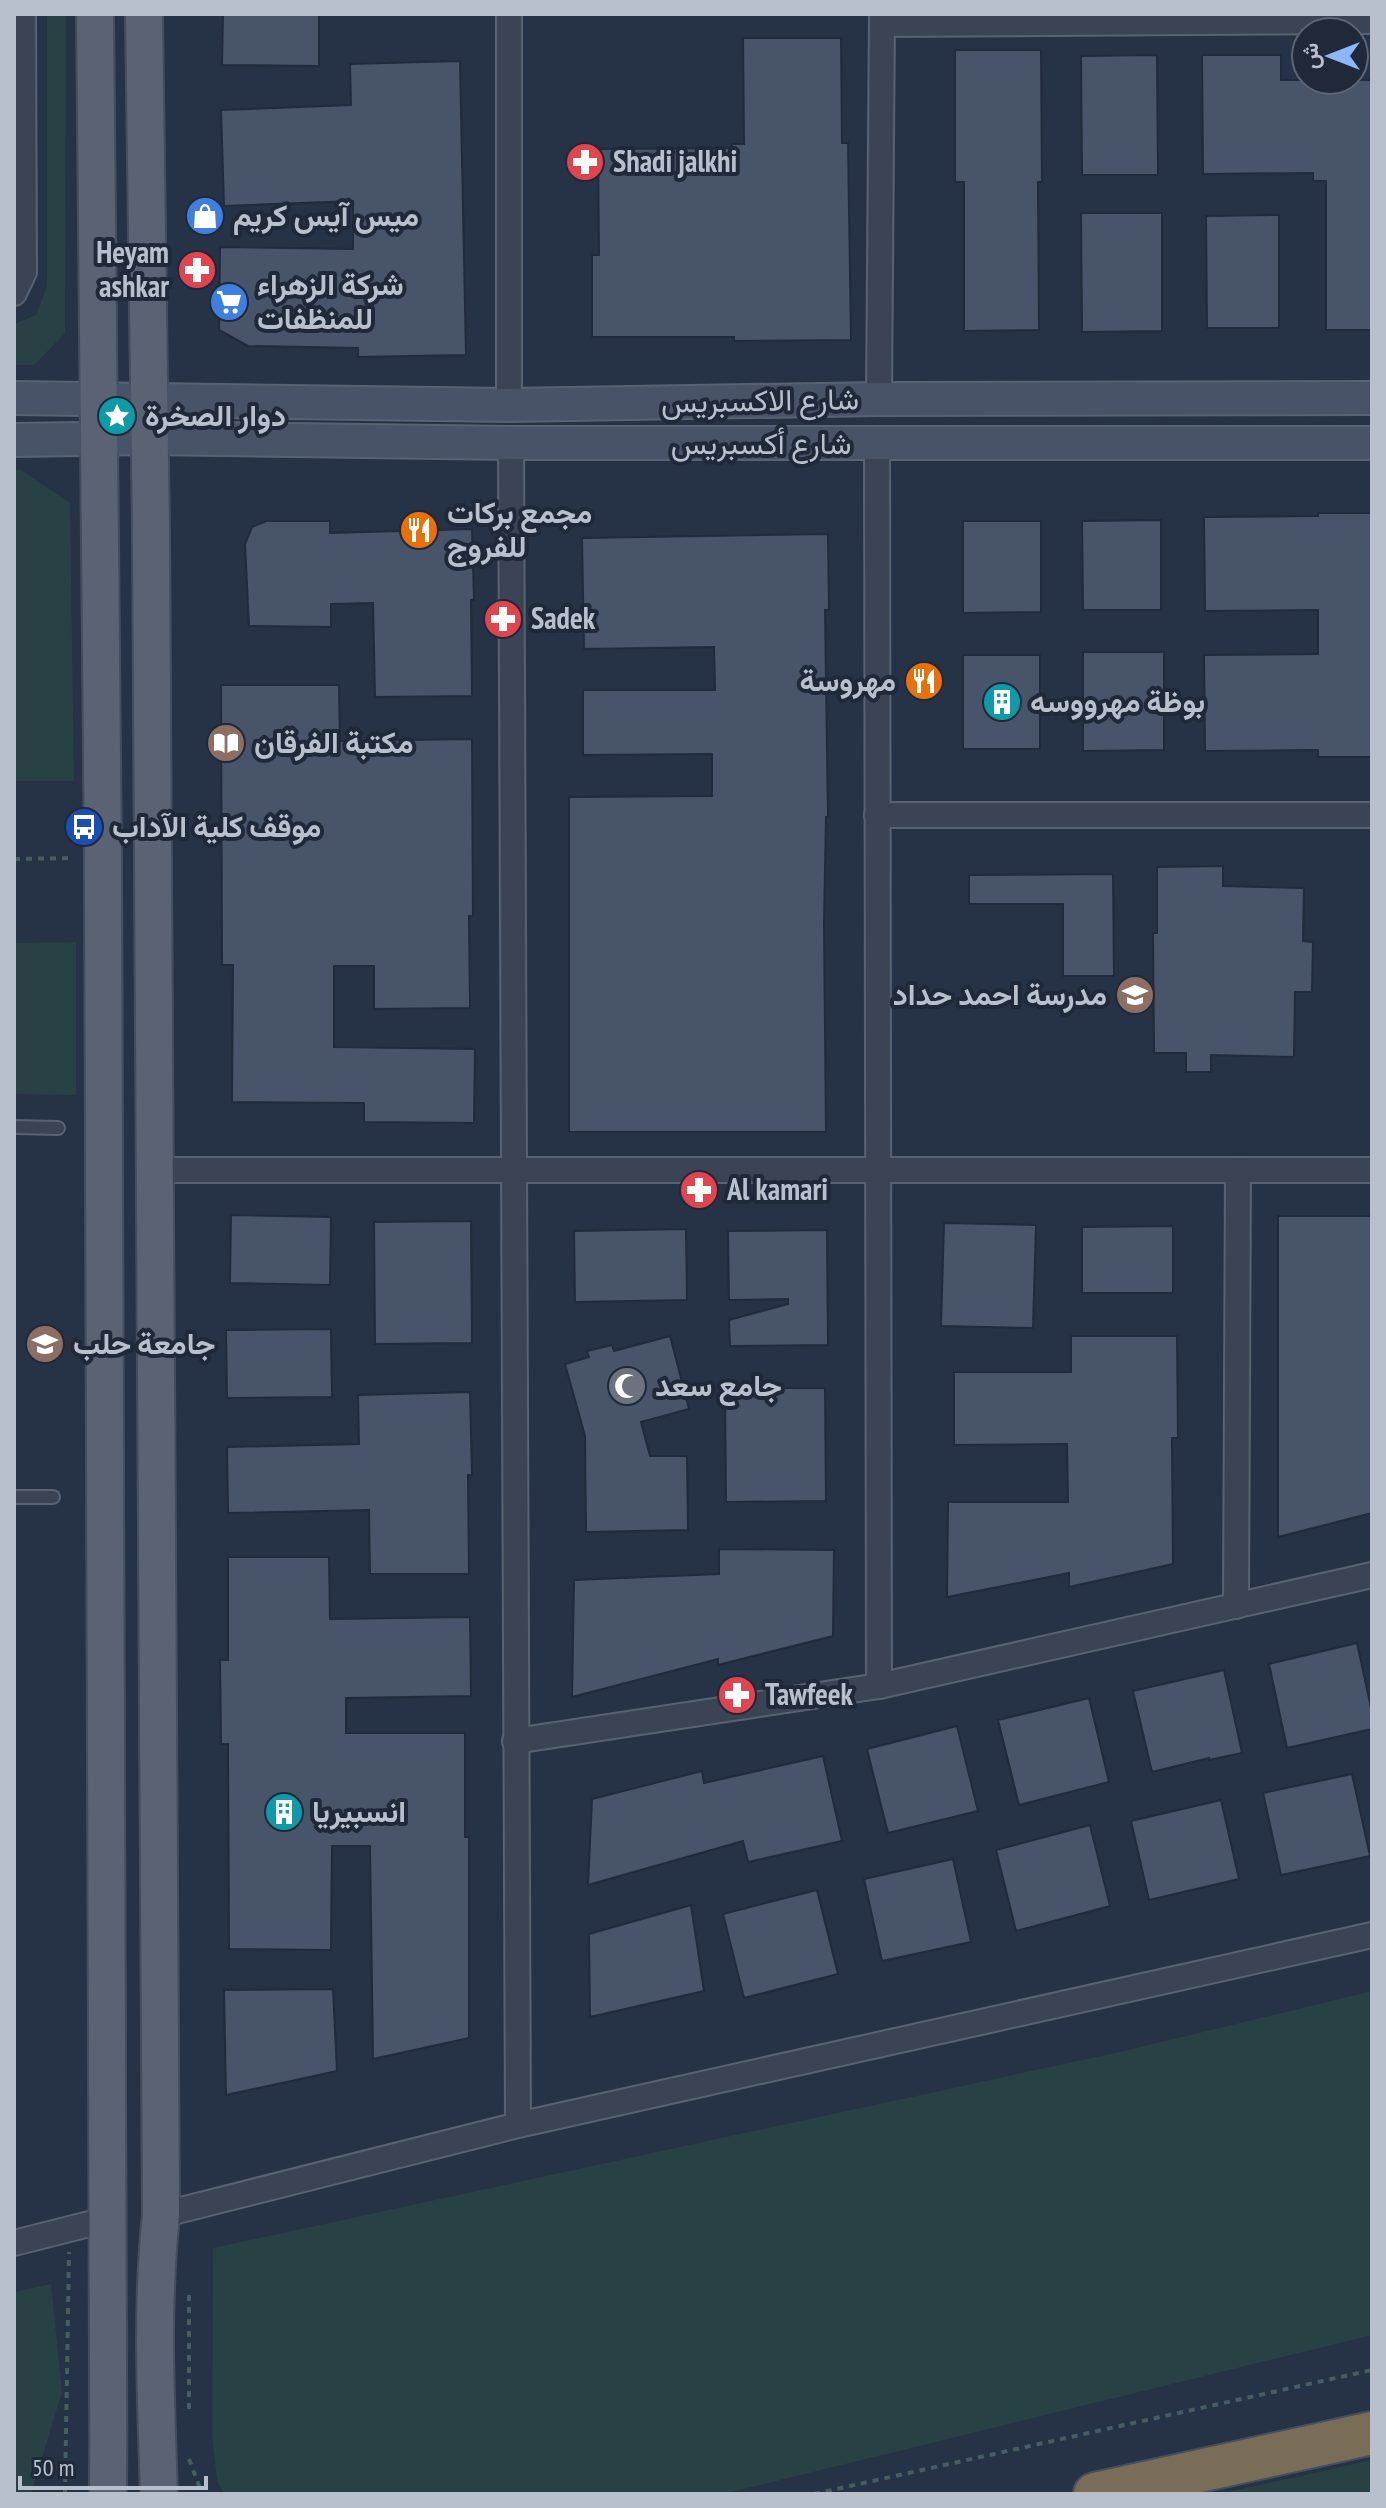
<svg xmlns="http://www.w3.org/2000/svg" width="1386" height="2508" font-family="'PT Sans Narrow',Vazirmatn,sans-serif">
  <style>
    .green { fill: #284145 }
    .building { fill: #485469; stroke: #212b3b; stroke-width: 2 }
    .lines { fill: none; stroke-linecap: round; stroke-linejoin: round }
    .lane-casing { stroke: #596271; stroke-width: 16 }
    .street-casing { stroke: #596271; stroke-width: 28 }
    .secondary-casing { stroke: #596271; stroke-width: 36 }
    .primary-casing { stroke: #444d5d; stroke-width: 40 }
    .highway-casing { stroke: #454f5e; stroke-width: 46 }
    .path { stroke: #465e61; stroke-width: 4; stroke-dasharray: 6 6; stroke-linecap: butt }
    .lane { stroke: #3b4454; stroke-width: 12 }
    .street { stroke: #3b4454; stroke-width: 24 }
    .secondary { stroke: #485367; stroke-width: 32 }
    .primary { stroke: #596374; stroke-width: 36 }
    .highway { stroke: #7a6d57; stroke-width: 42 }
    .labels { text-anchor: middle; stroke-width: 8; stroke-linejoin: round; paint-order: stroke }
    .poi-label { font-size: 30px; font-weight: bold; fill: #b8c0cd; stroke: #1f2939; text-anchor: start }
    .street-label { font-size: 30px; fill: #b8c0cd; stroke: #1f2939 }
  </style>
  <rect width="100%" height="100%" fill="#263245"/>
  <!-- green -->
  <g class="green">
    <polygon points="47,14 66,14 65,333 34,365 14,365 14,324 36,315 47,286"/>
    <polygon points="14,470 21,470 70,503 74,781 15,781"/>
    <polygon points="76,942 76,1095 14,1094 14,943"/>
    <polygon points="1372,1991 1372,2335 723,2494 224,2494 217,2480 212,2435 213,2248 1124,2051"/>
    <polygon points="51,2284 62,2392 31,2494 14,2494 14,2292"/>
    <polygon points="1372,2460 1372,2494 1219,2494"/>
  </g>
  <!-- building -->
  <g class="building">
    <polygon points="223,14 319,14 319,66 222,65"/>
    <polygon points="743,38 841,38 842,143 848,143 851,340 734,341 734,337 592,337 592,255 599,255 598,149 732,148 732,144 744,144"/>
    <polygon points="955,50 1041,50 1042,182 1038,182 1039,330 964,331 964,182 955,182"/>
    <polygon points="1157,55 1158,175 1082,175 1081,56"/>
    <polygon points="1202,55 1281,55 1281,80 1372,80 1372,330 1326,330 1326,181 1313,181 1313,173 1203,174"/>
    <polygon points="460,61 466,355 358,357 358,348 248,346 219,330 220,247 353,249 353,201 224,206 221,110 351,105 350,64"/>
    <polygon points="1081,213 1162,213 1162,331 1082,332"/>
    <polygon points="1279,215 1279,328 1207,328 1206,216"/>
    <polygon points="1318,513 1372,513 1372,757 1318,757 1318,750 1205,751 1204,655 1318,654 1318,610 1205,611 1204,517 1318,516"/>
    <polygon points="1161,520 1161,610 1083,610 1082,521"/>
    <polygon points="266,521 330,521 330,533 472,529 474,600 471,600 472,696 375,697 373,603 331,604 331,627 249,626 245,544 252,527"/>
    <polygon points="963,521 1041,521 1041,612 963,613"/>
    <polygon points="828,534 829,610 825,610 828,817 826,817 824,923 826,1132 569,1132 569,797 712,796 712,754 583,755 583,690 715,690 714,647 584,649 582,538"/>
    <polygon points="1083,652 1164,652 1164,750 1083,751"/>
    <rect x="963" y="655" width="77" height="94"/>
    <polygon points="221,685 339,685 340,741 472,739 473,916 469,916 470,1008 374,1009 374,966 334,966 334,1047 475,1049 474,1123 364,1122 364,1103 232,1102 233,965 222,965"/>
    <polygon points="1223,866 1223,886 1304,888 1303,941 1313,942 1312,992 1295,992 1294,1057 1211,1055 1211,1072 1186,1072 1186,1053 1154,1053 1153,933 1157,933 1157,867"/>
    <polygon points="1113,874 1114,976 1063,976 1063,904 969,904 969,875"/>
    <polygon points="231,1215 331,1217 330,1285 230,1283"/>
    <polygon points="1278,1216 1372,1216 1372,1513 1278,1537"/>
    <polygon points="471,1221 472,1343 375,1344 374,1222"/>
    <polygon points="944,1223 1036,1225 1033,1328 941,1326"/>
    <polygon points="1173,1226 1173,1293 1082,1293 1082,1227"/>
    <polygon points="686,1229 687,1300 575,1302 574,1231"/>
    <polygon points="827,1230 828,1345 730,1346 729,1320 788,1304 788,1299 729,1300 728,1231"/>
    <polygon points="331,1329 332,1397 227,1398 226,1330"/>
    <polygon points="670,1336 689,1409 641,1422 650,1456 687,1456 688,1530 586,1532 585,1436 565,1364 589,1357 587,1351 612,1345 614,1351"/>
    <polygon points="1071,1336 1177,1336 1178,1438 1172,1438 1173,1564 1069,1587 1069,1573 947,1597 948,1502 1068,1502 1067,1444 954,1445 954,1372 1071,1372"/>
    <polygon points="725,1388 825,1388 826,1501 726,1502"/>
    <polygon points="470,1392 472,1475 468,1475 469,1574 370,1574 369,1510 228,1513 227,1447 359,1444 358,1395"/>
    <polygon points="719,1549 834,1550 833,1636 718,1665 718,1659 572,1697 574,1580 719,1574"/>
    <polygon points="228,1557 329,1557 330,1619 470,1617 471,1696 346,1698 346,1733 465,1733 465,1837 469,1837 469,2038 373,2059 370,1846 332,1846 331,1950 229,1949 228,1744 221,1744 220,1660 228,1660"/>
    <polygon points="1357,1643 1372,1712 1372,1729 1287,1748 1269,1664"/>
    <polygon points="1224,1670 1242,1753 1209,1760 1209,1758 1152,1772 1133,1691"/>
    <polygon points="1089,1698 1109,1782 1019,1805 998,1720"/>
    <polygon points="957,1726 978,1811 888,1833 867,1749"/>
    <polygon points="823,1756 842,1841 748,1862 743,1841 588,1885 592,1799 702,1771 704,1783"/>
    <polygon points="1352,1774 1370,1856 1281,1875 1263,1793"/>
    <polygon points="1221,1800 1239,1879 1149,1900 1131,1821"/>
    <polygon points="1090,1825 1110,1906 1016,1931 996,1850"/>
    <polygon points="953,1859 971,1942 882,1961 864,1879"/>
    <polygon points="817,1890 838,1974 744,1998 723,1914"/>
    <polygon points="691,1905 704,1991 590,2017 589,1934"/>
    <polygon points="333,1989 337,2071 226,2095 224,1990"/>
  </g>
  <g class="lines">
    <defs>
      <g id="lane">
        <polyline points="14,1127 58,1128"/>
        <polyline points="14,1497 53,1497"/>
      </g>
      <g id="street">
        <polyline points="882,24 1372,21"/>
        <polyline points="14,293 24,272 23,14"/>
        <polyline points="879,399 882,14"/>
        <polyline points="509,405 509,14"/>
        <polyline points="511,443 518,2125"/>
        <polyline points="877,444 879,1686"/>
        <polyline points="877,815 1372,815"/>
        <polyline points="153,1170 1372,1170"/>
        <polyline points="1236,1606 1238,1170"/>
        <polyline points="515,1741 879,1686 1372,1575"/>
        <polyline points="161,2215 518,2125 1372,1935"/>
        <polyline points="14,2243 109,2219"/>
      </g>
      <g id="secondary">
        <polyline points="14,398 509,405 879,399 1372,398"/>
        <polyline points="14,440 149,438 511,443 1372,443"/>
      </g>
      <g id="primary">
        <path d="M 95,14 C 95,297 101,579 103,861 C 107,1406 111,1950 108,2494"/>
        <path d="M 144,14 L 151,531 L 161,2215 C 151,2308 156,2401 159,2494"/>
      </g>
      <polyline id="highway" points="1095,2494 1372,2433"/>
    </defs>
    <!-- lane casing -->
    <use href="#lane" class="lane-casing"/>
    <!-- street casing -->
    <use href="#street" class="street-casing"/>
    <!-- secondary casing -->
    <use href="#secondary" class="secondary-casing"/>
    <!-- primary casing -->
    <use href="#primary" class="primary-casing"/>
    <!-- highway casing -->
    <use href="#highway" class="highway-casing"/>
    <!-- path -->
    <g class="path">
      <polyline points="14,859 73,858"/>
      <polyline points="189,2295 189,2414"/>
      <polyline points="189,2459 202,2494"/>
      <polyline points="65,2494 69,2252"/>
      <polyline points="814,2494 1372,2370"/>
    </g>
    <!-- lane -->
    <use href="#lane" class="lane"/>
    <!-- street -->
    <use href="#street" class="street"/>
    <!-- secondary -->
    <use href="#secondary" class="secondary"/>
    <!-- primary -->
    <use href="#primary" class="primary"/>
    <!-- highway -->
    <use href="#highway" class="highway"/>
  </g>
  <!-- icons -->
  <defs>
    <symbol id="pharmacy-disc" viewBox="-11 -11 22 22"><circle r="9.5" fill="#e0444e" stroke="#1f2939"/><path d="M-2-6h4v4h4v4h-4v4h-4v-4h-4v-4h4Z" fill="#fff"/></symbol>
    <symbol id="shop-disc" viewBox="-11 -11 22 22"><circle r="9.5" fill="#3f7fe0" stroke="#1f2939"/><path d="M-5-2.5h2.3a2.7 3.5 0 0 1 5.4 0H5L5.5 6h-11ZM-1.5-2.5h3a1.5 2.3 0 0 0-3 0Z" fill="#fff"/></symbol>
    <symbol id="supermarket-disc" viewBox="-11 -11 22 22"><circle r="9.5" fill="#3f7fe0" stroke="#1f2939"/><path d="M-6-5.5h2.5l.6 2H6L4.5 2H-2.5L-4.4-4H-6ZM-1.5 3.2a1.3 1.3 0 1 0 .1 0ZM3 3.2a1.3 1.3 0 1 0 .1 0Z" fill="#fff"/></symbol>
    <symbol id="sight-disc" viewBox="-11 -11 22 22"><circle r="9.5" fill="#0f9aa8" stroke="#1f2939"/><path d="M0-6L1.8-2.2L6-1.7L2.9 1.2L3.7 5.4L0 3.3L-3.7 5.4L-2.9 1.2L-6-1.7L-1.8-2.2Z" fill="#fff"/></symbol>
    <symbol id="restaurant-disc" viewBox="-11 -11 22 22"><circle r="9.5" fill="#e8710a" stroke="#1f2939"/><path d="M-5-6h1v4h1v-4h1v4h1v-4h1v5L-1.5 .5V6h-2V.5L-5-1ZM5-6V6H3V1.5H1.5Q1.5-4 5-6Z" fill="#fff"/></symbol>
    <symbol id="building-disc" viewBox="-11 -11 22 22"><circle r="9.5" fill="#0f9aa8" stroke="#1f2939"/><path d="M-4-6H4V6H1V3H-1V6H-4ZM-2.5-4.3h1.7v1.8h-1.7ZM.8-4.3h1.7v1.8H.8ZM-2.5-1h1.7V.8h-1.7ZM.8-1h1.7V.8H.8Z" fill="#fff"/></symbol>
    <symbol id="library-disc" viewBox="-11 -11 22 22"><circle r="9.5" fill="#8d6e63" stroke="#1f2939"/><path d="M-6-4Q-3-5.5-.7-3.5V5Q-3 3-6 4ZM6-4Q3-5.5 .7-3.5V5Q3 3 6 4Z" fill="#fff"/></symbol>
    <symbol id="bus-disc" viewBox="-11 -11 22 22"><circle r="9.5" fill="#1a4fb4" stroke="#1f2939"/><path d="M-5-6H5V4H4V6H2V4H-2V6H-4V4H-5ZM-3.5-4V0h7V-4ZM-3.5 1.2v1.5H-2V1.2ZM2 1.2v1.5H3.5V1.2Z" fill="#fff"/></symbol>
    <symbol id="school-disc" viewBox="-11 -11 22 22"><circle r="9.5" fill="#8d6e63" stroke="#1f2939"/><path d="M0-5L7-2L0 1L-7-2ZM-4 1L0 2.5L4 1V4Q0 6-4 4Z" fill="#fff"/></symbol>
    <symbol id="university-disc" viewBox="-11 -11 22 22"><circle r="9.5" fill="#8d6e63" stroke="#1f2939"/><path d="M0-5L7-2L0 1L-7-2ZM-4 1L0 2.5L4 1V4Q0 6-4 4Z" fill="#fff"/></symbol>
    <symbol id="mosque-disc" viewBox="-11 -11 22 22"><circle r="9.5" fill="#6b7280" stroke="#1f2939"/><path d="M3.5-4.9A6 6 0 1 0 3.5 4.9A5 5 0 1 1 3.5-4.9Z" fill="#fff"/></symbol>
  </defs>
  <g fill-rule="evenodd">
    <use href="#pharmacy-disc" x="563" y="140" width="44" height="44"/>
    <use href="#shop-disc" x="183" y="194" width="44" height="44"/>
    <use href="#pharmacy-disc" x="175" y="248" width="44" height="44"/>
    <use href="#supermarket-disc" x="207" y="280" width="44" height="44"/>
    <use href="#sight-disc" x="95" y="394" width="44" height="44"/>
    <use href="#restaurant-disc" x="397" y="508" width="44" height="44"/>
    <use href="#pharmacy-disc" x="481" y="597" width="44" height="44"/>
    <use href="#restaurant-disc" x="902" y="659" width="44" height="44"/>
    <use href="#building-disc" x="980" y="680" width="44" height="44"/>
    <use href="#library-disc" x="204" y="721" width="44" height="44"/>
    <use href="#bus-disc" x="62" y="805" width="44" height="44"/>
    <use href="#school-disc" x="1113" y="973" width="44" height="44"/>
    <use href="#pharmacy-disc" x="677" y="1168" width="44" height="44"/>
    <use href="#university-disc" x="23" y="1322" width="44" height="44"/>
    <use href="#mosque-disc" x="605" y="1364" width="44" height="44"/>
    <use href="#pharmacy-disc" x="715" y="1673" width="44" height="44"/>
    <use href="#building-disc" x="262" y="1790" width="44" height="44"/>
  </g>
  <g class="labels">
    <!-- poi labels -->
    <g class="poi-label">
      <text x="613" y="172">Shadi jalkhi</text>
      <text x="233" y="226">ميس آيس كريم</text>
      <text x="169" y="263" text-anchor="end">Heyam<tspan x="169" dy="34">ashkar</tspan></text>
      <text x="257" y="295">شركة الزهراء<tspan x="257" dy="34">للمنظفات</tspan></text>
      <text x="145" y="426">دوار الصخرة</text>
      <text x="447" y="523">مجمع بركات<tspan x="447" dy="34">للفروج</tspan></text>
      <text x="531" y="629">Sadek</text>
      <text x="896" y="691" text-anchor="end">مهروسة</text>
      <text x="1030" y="712">بوظة مهرووسه</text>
      <text x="254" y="753">مكتبة الفرقان</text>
      <text x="112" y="837">موقف كلية الآداب</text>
      <text x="1107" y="1005" text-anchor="end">مدرسة احمد حداد</text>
      <text x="727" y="1200">Al kamari</text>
      <text x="73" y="1354">جامعة حلب</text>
      <text x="655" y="1396">جامع سعد</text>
      <text x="765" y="1705">Tawfeek</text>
      <text x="312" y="1822">انسبيريا</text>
    </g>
    <!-- street labels -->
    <g class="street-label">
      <text transform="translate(760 401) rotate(-1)" y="10">شارع الاكسبريس</text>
      <text x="761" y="454">شارع أكسبريس</text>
    </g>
  </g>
  <!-- border -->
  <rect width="1386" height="2508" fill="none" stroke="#b8c0cd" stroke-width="32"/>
  <!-- north arrow -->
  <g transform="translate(1330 56) rotate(270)"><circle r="38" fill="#1f2939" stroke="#5c6574" stroke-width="2"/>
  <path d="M0-6L14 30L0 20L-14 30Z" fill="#8eb6fd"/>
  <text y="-12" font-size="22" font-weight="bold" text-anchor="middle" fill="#b8c0cd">ش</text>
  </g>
  <!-- scale -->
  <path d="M20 2476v12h186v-12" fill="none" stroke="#b8c0cd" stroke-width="4"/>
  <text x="32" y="2476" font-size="24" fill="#b8c0cd" stroke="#1f2939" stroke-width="6" paint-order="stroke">50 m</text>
</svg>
